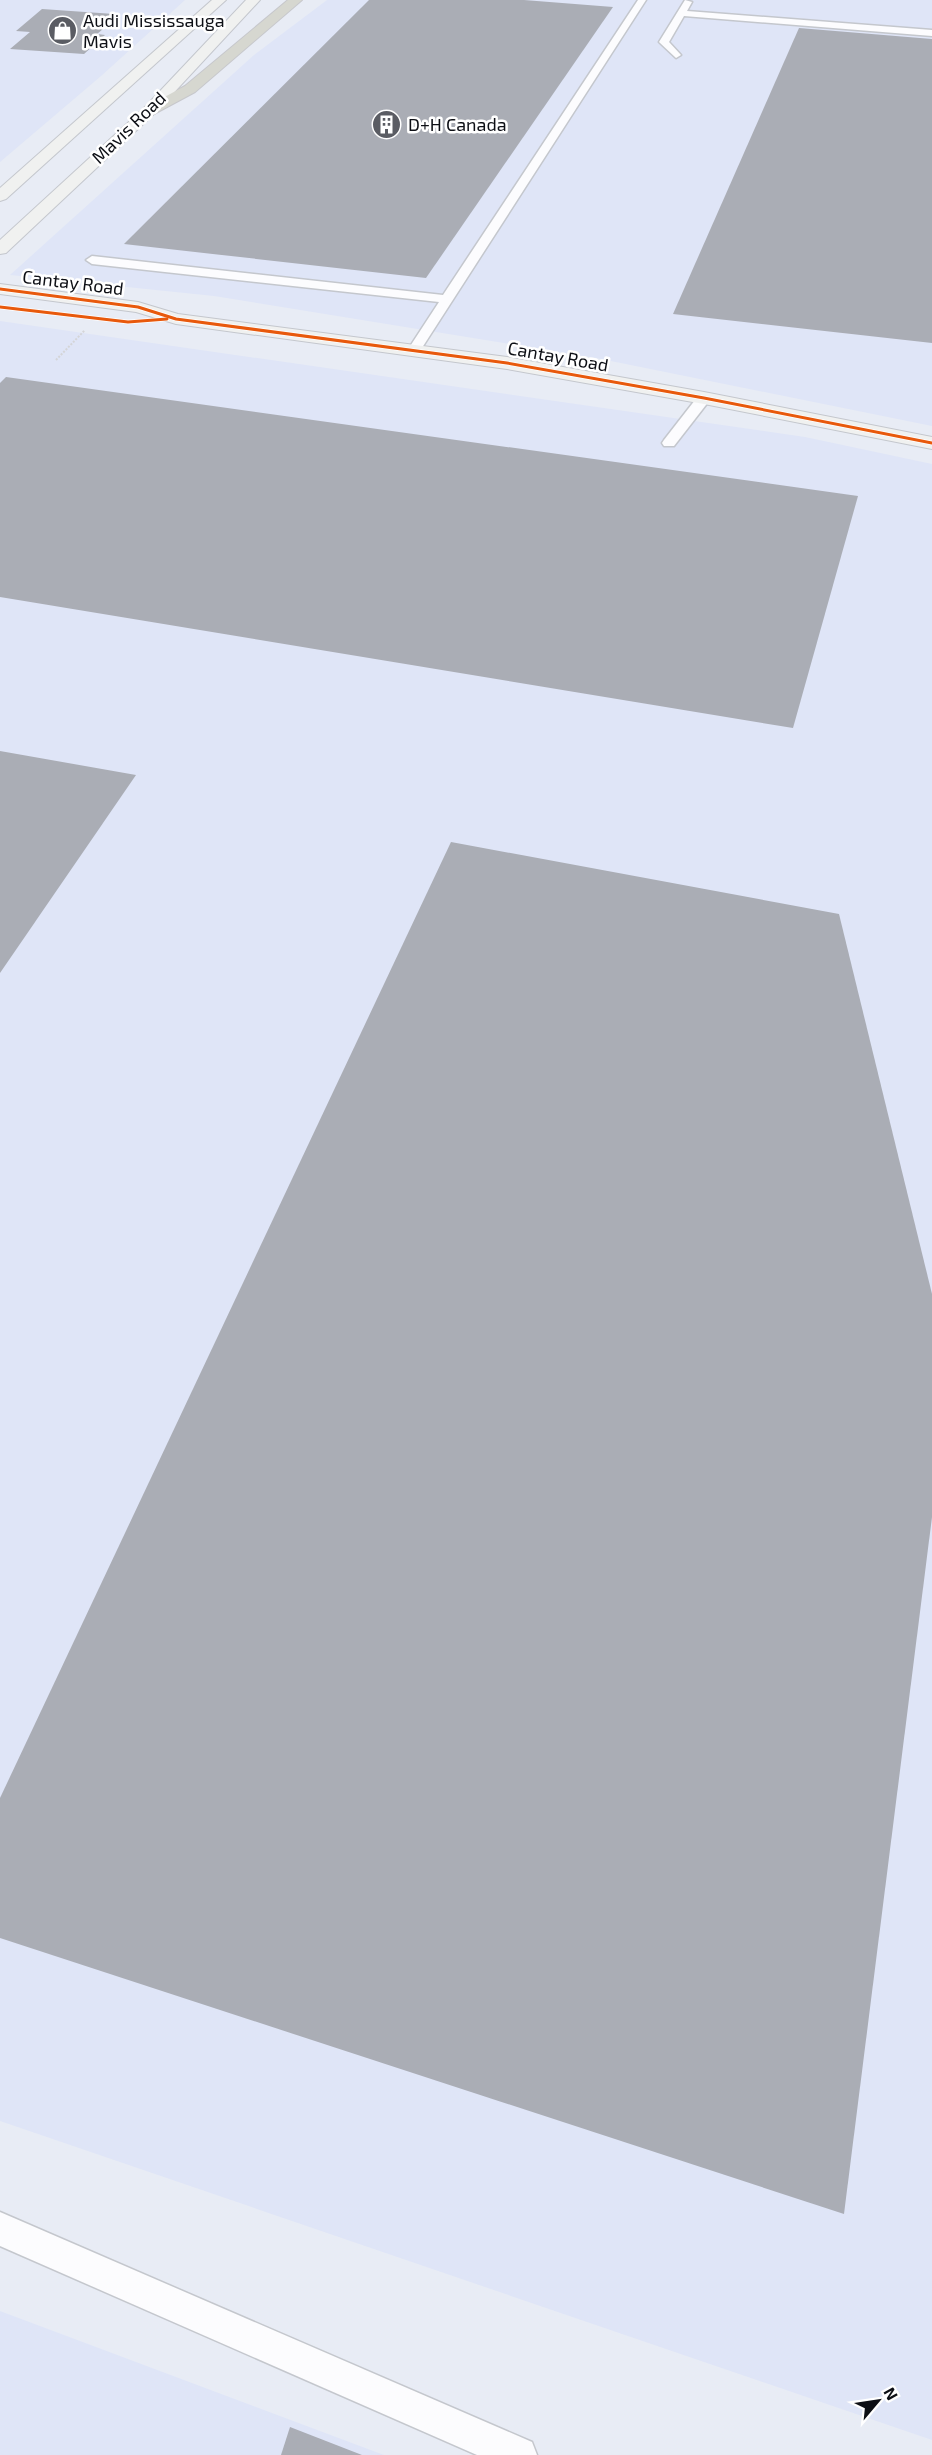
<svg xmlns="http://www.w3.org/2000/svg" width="932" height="2455" font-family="'Exo 2',sans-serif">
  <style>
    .built { fill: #dfe5f7 }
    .building { fill: #aaadb5 }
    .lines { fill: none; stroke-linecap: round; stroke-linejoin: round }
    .lane-casing { stroke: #c4c7cd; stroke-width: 3 }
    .secondary-casing { stroke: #c4c7cd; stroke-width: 2 }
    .highway-casing { stroke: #c7c8cc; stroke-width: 2 }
    .path-far1 { stroke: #d4d5d8; stroke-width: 1.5; stroke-dasharray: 2 1.5; stroke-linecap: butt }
    .path { stroke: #d4d5d8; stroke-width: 2; stroke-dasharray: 2 1.5; stroke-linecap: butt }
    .lane { fill: #fcfcfe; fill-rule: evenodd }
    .secondary { fill: #f0f1f0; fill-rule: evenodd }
    .highway { fill: #d6d7d0; fill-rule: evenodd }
    .cycleway-casing { stroke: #fff; stroke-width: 4.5 }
    .cycleway { stroke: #e8590c; stroke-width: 3 }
    .labels { text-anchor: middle; stroke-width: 5; stroke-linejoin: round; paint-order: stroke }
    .far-poi-label { font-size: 18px; fill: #0d0f15; stroke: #fff; text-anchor: start }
    .far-street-label { font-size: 18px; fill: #0d0f15; stroke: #fff }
  </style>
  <rect width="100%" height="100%" fill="#e8ecf5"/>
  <!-- built -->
  <g class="built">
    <polygon points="0,0 185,0 101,76 0,162"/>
    <polygon points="327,0 932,0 932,426 596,358 214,296 10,275 254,55"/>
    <polygon points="0,321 805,437 932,464 932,2440 0,2121"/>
    <polygon points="0,2311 384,2455 0,2455"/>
  </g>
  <!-- building -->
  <g class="building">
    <polygon points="369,0 524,0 613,7 426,278 124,244"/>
    <polygon points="42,9 114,14 97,28 103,29 97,34 105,35 84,54 10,49 30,32 16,31"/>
    <polygon points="799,28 932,39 932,343 673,314"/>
    <polygon points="6,377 858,496 793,728 0,597 0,383"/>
    <polygon points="0,751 136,775 0,973"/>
    <polygon points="451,842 839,914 932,1294 932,1517 844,2214 0,1938 0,1798"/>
    <polygon points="290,2427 362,2455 281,2455"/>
  </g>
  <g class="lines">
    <defs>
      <g id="lane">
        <polygon points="638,0 646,0 418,354 413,355 407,351 439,302 92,264 86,260 92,256 443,295"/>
        <polygon points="685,0 692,2 687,11 932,30 932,36 684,16 669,42 681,55 676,58 659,42"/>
        <polygon points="704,394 711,398 709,401 674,446 664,446 662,443 664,440 699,395"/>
        <polygon points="0,2212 532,2442 537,2455 477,2455 0,2246"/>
      </g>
      <g id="secondary">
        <polygon points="212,0 226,0 6,199 0,201 0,188"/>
        <polygon points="246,0 260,0 154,114 6,253 0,254 0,240 144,108"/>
        <polygon points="0,284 138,302 178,314 507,357 704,392 932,437 932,449 704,404 507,369 176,324 136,312 0,294"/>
      </g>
      <polygon id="highway" points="288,0 302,0 195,92 154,114 144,114 142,111 144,108 185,86"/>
    </defs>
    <!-- lane casing -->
    <use href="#lane" class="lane-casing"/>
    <!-- secondary casing -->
    <use href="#secondary" class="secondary-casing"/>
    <!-- highway casing -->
    <use href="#highway" class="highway-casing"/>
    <!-- path-far1 -->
    <polyline class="path-far1" points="109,44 129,45"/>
    <!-- path -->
    <polyline class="path" points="56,360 85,330"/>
    <!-- lane -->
    <use href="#lane" class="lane"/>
    <!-- secondary -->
    <use href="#secondary" class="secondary"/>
    <!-- highway -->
    <use href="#highway" class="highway"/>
    <defs>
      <g id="cycleway">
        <polyline points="0,289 138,307 176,319 507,363 704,398 932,443"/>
        <polyline points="0,307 128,322 167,319"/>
      </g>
    </defs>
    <!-- cycleway casing -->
    <use href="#cycleway" class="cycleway-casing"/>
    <!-- cycleway -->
    <use href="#cycleway" class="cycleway"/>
  </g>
  <!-- icons -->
  <defs>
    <symbol id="shop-disc" viewBox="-11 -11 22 22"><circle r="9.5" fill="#5a5c63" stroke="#fff"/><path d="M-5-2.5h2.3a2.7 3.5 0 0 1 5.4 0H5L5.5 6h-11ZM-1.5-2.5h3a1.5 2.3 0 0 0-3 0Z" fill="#fff"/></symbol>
    <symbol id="building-disc" viewBox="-11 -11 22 22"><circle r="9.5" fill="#5a5c63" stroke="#fff"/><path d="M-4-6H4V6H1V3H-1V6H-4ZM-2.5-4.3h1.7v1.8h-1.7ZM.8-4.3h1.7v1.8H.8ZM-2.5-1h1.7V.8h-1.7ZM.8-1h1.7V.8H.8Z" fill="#fff"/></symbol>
  </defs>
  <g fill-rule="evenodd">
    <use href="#shop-disc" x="46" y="14" width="33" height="33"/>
    <use href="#building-disc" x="370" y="108" width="33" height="33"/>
  </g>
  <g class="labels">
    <!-- far-poi labels -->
    <g class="far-poi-label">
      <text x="83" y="27">Audi Mississauga<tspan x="83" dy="21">Mavis</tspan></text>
      <text x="408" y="131">D+H Canada</text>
    </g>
    <!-- far-street labels -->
    <g class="far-street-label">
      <text transform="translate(129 128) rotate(-44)" y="6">Mavis Road</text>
      <text transform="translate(73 283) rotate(7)" y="6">Cantay Road</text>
      <text transform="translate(558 357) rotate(10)" y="6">Cantay Road</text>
    </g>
  </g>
  <!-- north arrow -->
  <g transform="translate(878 2401) rotate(61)" stroke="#ffffff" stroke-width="4.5" paint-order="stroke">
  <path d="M0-4.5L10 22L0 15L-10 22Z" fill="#0d0f15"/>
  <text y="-9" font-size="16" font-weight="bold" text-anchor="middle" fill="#0d0f15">N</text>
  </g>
</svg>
